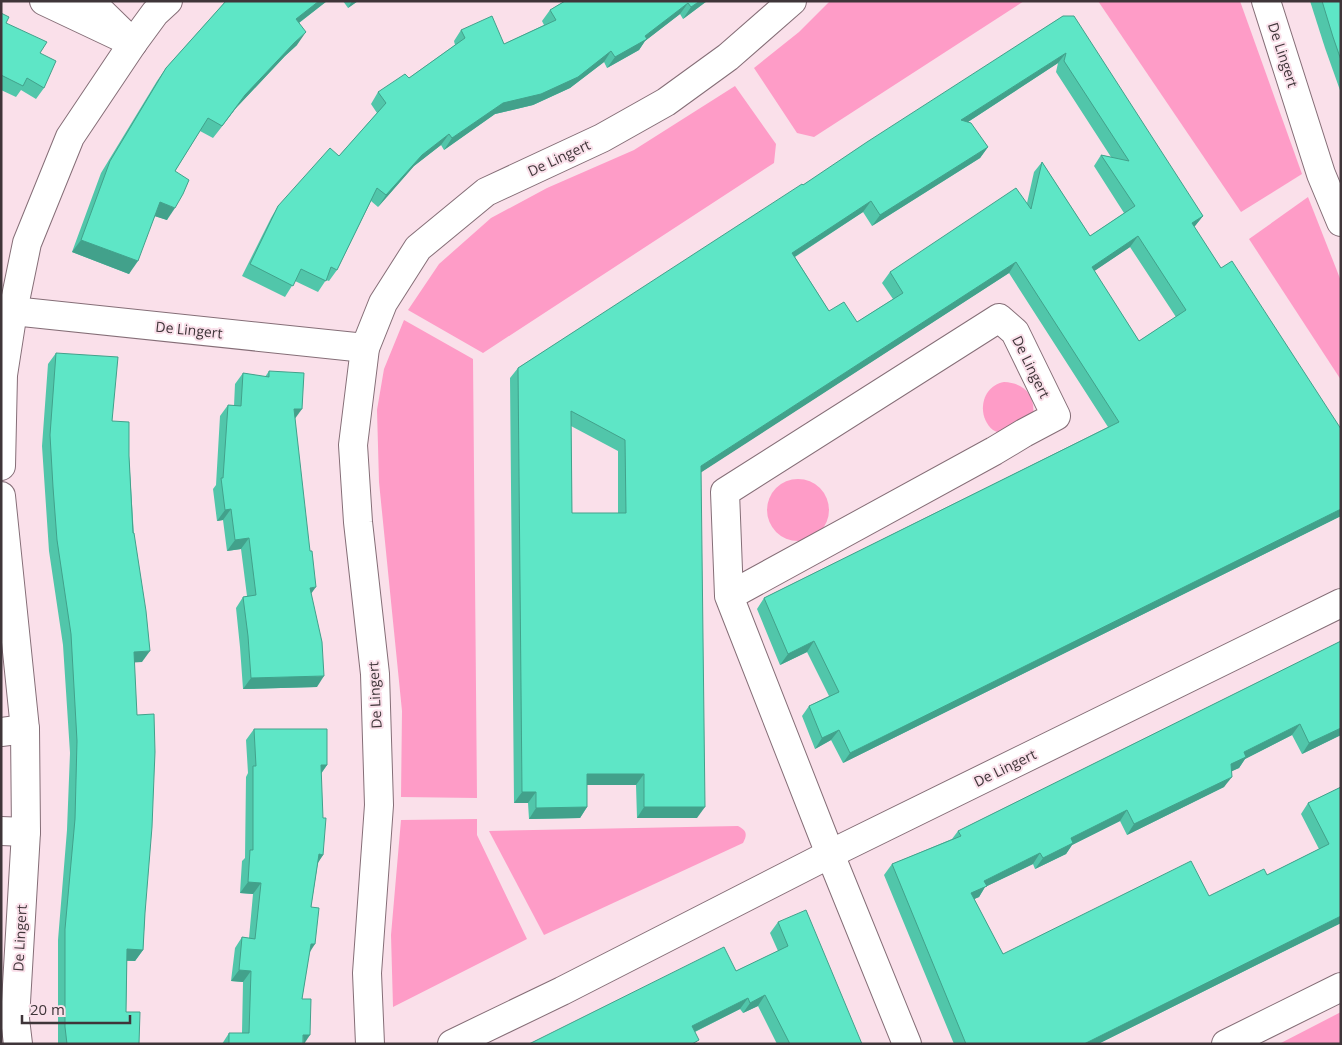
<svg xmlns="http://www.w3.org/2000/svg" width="1342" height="1045" font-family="'Open Sans',sans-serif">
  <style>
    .green { fill: #fe9cc7 }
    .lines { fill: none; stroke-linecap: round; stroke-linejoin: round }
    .street-casing { stroke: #856e77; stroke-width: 30 }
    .street { stroke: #fff; stroke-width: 28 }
    .wall { fill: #51c6aa; fill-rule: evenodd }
    .shaded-wall { fill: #42a18b }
    .building { fill: #5ee6c6; stroke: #42a18b; fill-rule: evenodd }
    .labels { text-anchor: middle; stroke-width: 4; stroke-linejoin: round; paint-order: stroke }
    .street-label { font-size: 14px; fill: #3f3539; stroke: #fae0ea }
  </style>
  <rect width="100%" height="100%" fill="#fae0ea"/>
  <!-- green -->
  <g class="green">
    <polygon points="830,1 1024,1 814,137 797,133 754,68 799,32"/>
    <polygon points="1098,1 1240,1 1302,174 1241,212"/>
    <polygon points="735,86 776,144 774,163 483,353 408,310 439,264 491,218 547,188 634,150"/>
    <polygon points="1308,197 1341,281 1341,380 1249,239"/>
    <polygon points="404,320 473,359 477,798 401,797 402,711 379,482 377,410 384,369"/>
    <path d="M 1004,382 C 1025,383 1036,396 1033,417 L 1004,434 C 1000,433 996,432 993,430 C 976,416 981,386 1004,382 Z"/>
    <circle cx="798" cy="510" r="31"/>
    <polygon points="477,819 477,835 527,939 393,1007 391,935 401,820"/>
    <path d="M 738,826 C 746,830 748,834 743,843 L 544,935 L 489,831 Z"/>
    <polygon points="1341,1012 1341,1044 1279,1044"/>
  </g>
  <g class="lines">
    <defs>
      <g id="street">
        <polyline points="44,1 133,43 90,1"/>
        <polyline points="1266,1 1321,174 1341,222"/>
        <polyline points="1,312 13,311 365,348"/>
        <polyline points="1,466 3,375 13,311 27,243 70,137 133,43 155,13 168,1"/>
        <polyline points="1,496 25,729 26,832 15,1019 18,1044"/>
        <polyline points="729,596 725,492 999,318 1015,332 1056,416 1024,433 994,451 729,596 830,854 907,1044"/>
        <polyline points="1,732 25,729"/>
        <polyline points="1,831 26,832"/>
        <polyline points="370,1044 367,973 379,805 375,674 358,522 353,445 365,348 383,303 418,248 486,192 602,138 666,102 728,57 792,1"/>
        <polyline points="452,1044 562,991 830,854 1341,603"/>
        <polyline points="1226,1044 1341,987"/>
      </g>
    </defs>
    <!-- street casing -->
    <use href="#street" class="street-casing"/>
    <!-- street -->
    <use href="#street" class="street"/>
  </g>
  <!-- wall -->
  <g class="wall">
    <polygon points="226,1 327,1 299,23 297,45 285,56 236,108 213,138 200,131 175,171 167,220 155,216 129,274 72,252 101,173 157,81 166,68"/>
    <polygon points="343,1 358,1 348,8"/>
    <polygon points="565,1 707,1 683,19 680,14 645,41 639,50 607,68 604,62 570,88 533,105 495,114 444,150 441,145 414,166 378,207 371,201 337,270 329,281 326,280 318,292 295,281 285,297 242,276 271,218 278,206 339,156 377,113 371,104 378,92 409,78 455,45 454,41 461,30 504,44 544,25 542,21 550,10"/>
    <polygon points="1310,1 1341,1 1341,93 1325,48"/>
    <polygon points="1,13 6,23 40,53 44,88 36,99 21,90 16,97 1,90"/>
    <path d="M 1063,16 L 1203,216 L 1194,227 L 1221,268 L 1341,429 L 1341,516 L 843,763 L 831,740 L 815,749 L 802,716 L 809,706 L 829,696 L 807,652 L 780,665 L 757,609 L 764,598 L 1108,427 L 1009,273 L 701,472 L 697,818 L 637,818 L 636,785 L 587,785 L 587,807 L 580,818 L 529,819 L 528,803 L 514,803 L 510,378 L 518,368 L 803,185 ZM 1058,63 L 1056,72 L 1111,157 L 1101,155 L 1094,166 L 1124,213 L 1090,236 L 1042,162 L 1034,172 L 1027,203 L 890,272 L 882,283 L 893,299 L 857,322 L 829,311 L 795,257 L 863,212 L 872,226 L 980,158 L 988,147 L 968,122 ZM 1130,247 L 1176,317 L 1139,341 L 1094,271 ZM 571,426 L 618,451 L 618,513 L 572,513 Z"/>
    <polygon points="56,353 112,421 129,456 142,662 134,662 145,913 143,950 135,961 127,961 126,1012 139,1044 58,1044 58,940 67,830 70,753 63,645 49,551 42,446 48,364"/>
    <polygon points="269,371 295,419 311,594 317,687 243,689 240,647 236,608 243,597 247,596 241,549 227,551 223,520 217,521 213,489 216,485 220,416 228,405 234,406 235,384 243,373 265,377"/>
    <polygon points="1341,641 1341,735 1302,754 1292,735 1245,759 1239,768 1231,771 1224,787 1127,835 1120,821 1072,845 1066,854 1035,869 1033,864 985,887 979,897 974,899 1003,954 1209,896 1267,875 1319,849 1301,814 1308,803 1341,787 1341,923 1098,1044 954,1044 884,875 892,864 952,839 958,831"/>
    <polygon points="254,729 327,765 321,774 323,855 318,862 311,907 309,953 302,999 304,1044 222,1044 229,1033 242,1033 243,982 231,981 235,948 242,937 249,938 253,894 240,893 242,861 245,858 246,777 248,773 246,740"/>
    <polygon points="778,922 862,1044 777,1044 758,1006 743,1013 740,1009 695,1032 529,1044 736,971 778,951 770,933"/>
  </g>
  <!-- shaded-wall -->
  <g class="shaded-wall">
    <polygon points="319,1 327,1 287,32 296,19"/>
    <polygon points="352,1 358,1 348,8"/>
    <polygon points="700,1 707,1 683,19 691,7"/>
    <polygon points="688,3 680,14 645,41 639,50 607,68 615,57 645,36"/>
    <polygon points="306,32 297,45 285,56 236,108 213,138 245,95 294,43"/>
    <polygon points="611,51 604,62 570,88 533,105 495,114 444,150 452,138 503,103"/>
    <polygon points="1066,53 1058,63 954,131 961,120"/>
    <polygon points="449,134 441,145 414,166 378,207 386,195 422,155"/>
    <polygon points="988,147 980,158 872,226 880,215"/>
    <polygon points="871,201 863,212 785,263 792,253"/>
    <polygon points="160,202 175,208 167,220 151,215"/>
    <polygon points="1203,216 1195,226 1184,233 1192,223"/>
    <polygon points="1138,236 1130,247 1084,278 1092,267"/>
    <polygon points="81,240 138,261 129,274 72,252"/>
    <polygon points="1016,262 1009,273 694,477 701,466"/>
    <polygon points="294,409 302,409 294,420"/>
    <polygon points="231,509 223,520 217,521 225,510"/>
    <polygon points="1341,509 1341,516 843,763 850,753"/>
    <polygon points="249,538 241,549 227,551 235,540"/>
    <polygon points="316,587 308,598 310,588"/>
    <polygon points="814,641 807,652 780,665 788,654"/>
    <polygon points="150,651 142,662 126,663 134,652"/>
    <polygon points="324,676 317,687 243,689 251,678"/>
    <polygon points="1300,724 1292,735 1245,759 1239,768 1224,775 1231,764 1244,752"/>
    <polygon points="1341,728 1341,735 1302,754 1309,743"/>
    <polygon points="839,730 831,740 815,749 822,738"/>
    <polygon points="321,765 327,765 319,776"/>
    <polygon points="587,774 644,774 636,785 579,785"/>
    <polygon points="1232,777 1224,787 1127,835 1134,824"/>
    <polygon points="522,792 536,792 528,803 514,803"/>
    <polygon points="587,807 580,818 529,819 536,808"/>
    <polygon points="644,807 705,807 697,818 637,818"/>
    <polygon points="1127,810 1120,821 1072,845 1066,854 1035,869 1043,858 1071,838"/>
    <polygon points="1040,853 1033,864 985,887 979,897 963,904 971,893 984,881"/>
    <polygon points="319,854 323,855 316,866"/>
    <polygon points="248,882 261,883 253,894 240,893"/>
    <polygon points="1341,916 1341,923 1098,1044 1084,1044"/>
    <polygon points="311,944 315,944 308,955"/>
    <polygon points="127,949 143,950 135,961 119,960"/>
    <polygon points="239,970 251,971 243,982 231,981"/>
    <polygon points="765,995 758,1006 743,1013 750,1003"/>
    <polygon points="748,998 740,1009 684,1037 692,1026"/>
    <polygon points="303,1035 310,1035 304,1044"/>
  </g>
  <!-- building -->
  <g class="building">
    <polygon points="226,1 319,1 296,19 306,32 294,43 245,95 222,126 208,118 175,171 189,180 183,194 175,208 160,202 138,261 81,240 110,161 166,68"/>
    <polygon points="565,1 700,1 691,7 688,3 645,36 647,39 615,57 611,51 578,77 541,94 503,103 452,138 449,134 422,155 386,195 377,188 337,270 331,267 326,281 301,269 293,286 250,264 278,206 330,148 339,156 386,103 378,92 405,74 409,78 465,38 461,30 492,16 504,44 556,20 550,10"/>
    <polygon points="1322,1 1341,1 1341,60 1333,37"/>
    <polygon points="1,13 9,17 6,23 47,42 40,53 56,61 44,88 27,78 23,86 1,75"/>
    <path d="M 1063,16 L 1074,16 L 1203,216 L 1192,223 L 1221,268 L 1232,261 L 1341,429 L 1341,509 L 850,753 L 839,730 L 822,738 L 809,706 L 839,692 L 814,641 L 788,654 L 764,598 L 1119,422 L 1016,262 L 701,466 L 705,807 L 644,807 L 644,774 L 587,774 L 587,807 L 536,808 L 536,792 L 522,792 L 518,368 L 802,184 L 803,185 L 867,142 ZM 1066,53 L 1064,61 L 1129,161 L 1101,155 L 1135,206 L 1090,236 L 1042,162 L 1031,209 L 1016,188 L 890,272 L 903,293 L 857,322 L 844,302 L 829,311 L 792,253 L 871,201 L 880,215 L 988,147 L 971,123 L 961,120 ZM 1138,236 L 1186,310 L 1139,341 L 1092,267 ZM 571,411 L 625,440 L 626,513 L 572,513 Z"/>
    <polygon points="56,353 118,357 112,421 129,422 129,456 133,533 134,533 146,611 150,651 134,652 137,715 154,714 155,752 152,827 145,913 143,950 127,949 126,1012 140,1012 139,1044 67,1044 65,1027 65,929 75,819 77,741 71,634 57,540 53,487 50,435"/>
    <polygon points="269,371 304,373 302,409 294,409 310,551 312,551 316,587 310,588 322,642 324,676 251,678 248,636 243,597 256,595 249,538 235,540 231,509 225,510 221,478 223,478 228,405 241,406 243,373 269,377"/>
    <polygon points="1341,641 1341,728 1309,743 1300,724 1244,752 1246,757 1231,764 1232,777 1134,824 1127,810 1071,838 1073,843 1043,858 1040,853 984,881 987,886 971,893 1003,954 1191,861 1209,896 1264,869 1267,875 1329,844 1308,803 1341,787 1341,916 1084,1044 966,1044 892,864 961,836 958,831"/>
    <polygon points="254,729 327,729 327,765 321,765 323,818 326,818 323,855 319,854 311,907 319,908 315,944 311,944 302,999 311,999 310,1035 303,1035 303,1044 229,1044 229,1033 249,1033 251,971 239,970 242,937 255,939 261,883 248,882 250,850 253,850 253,766 256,766"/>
    <polygon points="806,910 862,1044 790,1044 765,995 750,1003 748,998 692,1026 699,1040 692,1044 529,1044 724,947 736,971 788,946 778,922"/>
  </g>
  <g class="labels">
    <!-- street labels -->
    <g class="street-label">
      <text transform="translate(1283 55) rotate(72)" y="5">De Lingert</text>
      <text transform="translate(559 158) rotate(-25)" y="5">De Lingert</text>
      <text transform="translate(189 330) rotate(6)" y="5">De Lingert</text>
      <text transform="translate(1031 367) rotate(64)" y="5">De Lingert</text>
      <text transform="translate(375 695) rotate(-93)" y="5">De Lingert</text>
      <text transform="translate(1005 768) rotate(-26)" y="5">De Lingert</text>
      <text transform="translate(20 938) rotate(-87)" y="5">De Lingert</text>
    </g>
  </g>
  <!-- border -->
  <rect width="1342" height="1045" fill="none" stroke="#3f3539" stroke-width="5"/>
  <!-- scale -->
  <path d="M22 1015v8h108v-8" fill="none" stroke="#3f3539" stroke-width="2.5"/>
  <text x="30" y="1015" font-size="15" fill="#3f3539" stroke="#fae0ea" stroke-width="4" paint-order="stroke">20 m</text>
</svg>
